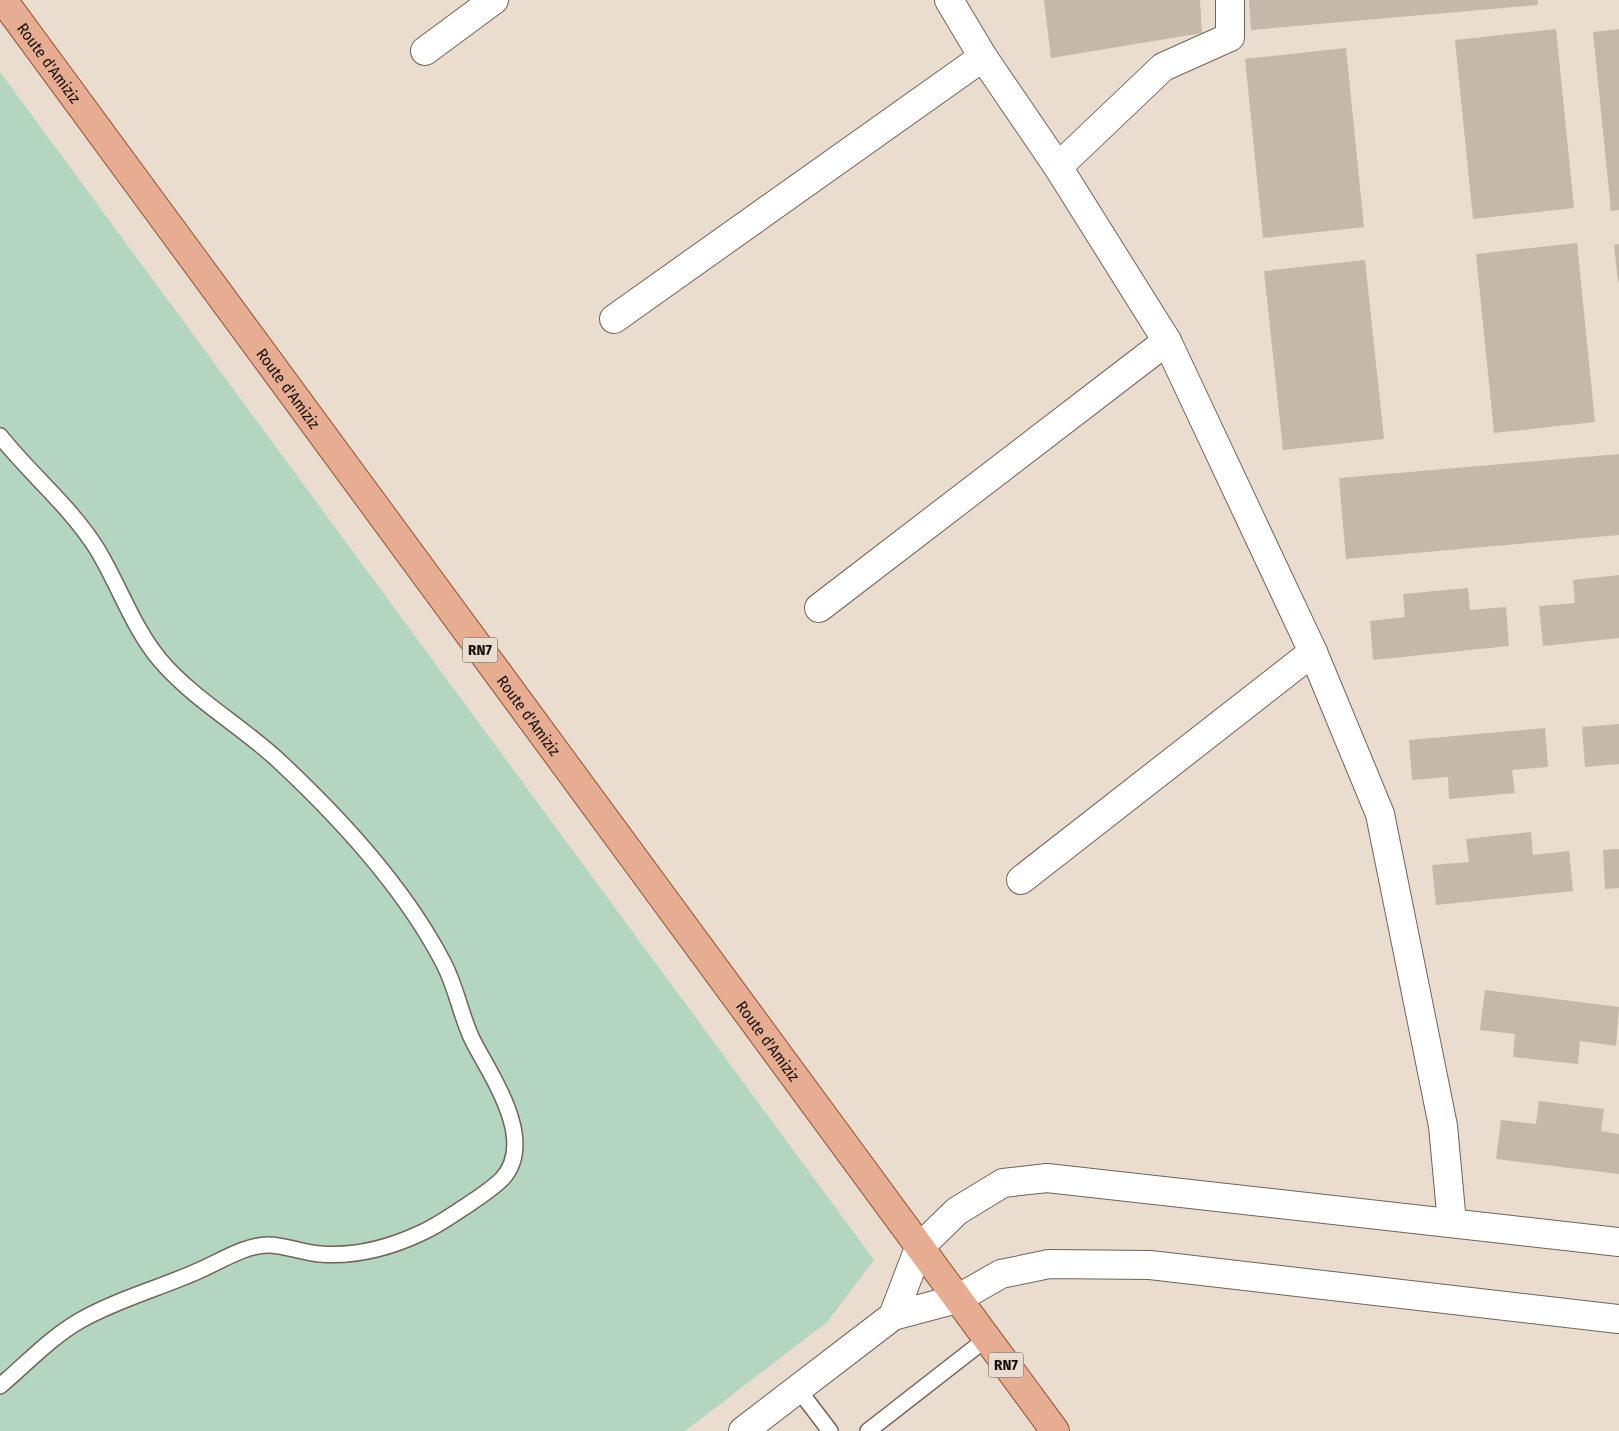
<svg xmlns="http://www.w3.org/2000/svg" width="1619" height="1431" font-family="'Fira Sans Condensed',sans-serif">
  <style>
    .green { fill: #b4d5c0 }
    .building { fill: #c5b7aa }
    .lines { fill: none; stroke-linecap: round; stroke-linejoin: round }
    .lane-casing { stroke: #706458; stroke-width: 18 }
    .street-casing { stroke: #706458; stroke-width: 30 }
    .secondary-casing { stroke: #706458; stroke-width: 30 }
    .primary-casing { stroke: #925333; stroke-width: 30 }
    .lane { stroke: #fff; stroke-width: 15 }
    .street { stroke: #fff; stroke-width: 28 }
    .secondary { stroke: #fff; stroke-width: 28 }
    .primary { stroke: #e6ad92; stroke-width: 28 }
    .labels { text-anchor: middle; stroke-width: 5; stroke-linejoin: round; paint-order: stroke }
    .shield { fill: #eadcce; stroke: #554d46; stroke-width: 1 }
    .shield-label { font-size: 15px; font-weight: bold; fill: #15100b }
    .street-label { font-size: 16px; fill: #15100b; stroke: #eadcce }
  </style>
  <rect width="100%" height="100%" fill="#eadcce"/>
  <!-- green -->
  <polygon class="green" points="0,72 874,1260 827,1322 685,1431 0,1431"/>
  <!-- building -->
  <g class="building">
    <polygon points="1044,0 1200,0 1202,33 1051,58"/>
    <polygon points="1249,0 1538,0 1538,5 1251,30"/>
    <polygon points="1556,29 1574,208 1473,219 1455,40"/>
    <polygon points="1619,29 1619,210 1611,211 1593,32"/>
    <polygon points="1346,48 1364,227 1263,238 1245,59"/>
    <polygon points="1577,243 1595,422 1494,433 1476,254"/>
    <polygon points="1619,244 1619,282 1618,282 1614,245"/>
    <polygon points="1365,260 1384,439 1283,450 1264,271"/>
    <polygon points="1619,454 1619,535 1346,559 1339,478"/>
    <polygon points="1619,575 1619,638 1543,646 1539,606 1575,603 1573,580"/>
    <polygon points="1468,588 1470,610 1506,607 1509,646 1373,660 1370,621 1405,617 1403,594"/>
    <polygon points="1619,724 1619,764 1585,767 1582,727"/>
    <polygon points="1545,728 1548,767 1512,770 1515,793 1449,799 1448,777 1412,780 1409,740"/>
    <polygon points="1531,832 1533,855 1569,851 1573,891 1436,905 1432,865 1469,862 1466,839"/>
    <polygon points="1619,849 1619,888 1605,889 1603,850"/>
    <polygon points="1485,990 1619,1007 1616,1046 1580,1041 1578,1064 1513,1057 1515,1034 1480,1030"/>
    <polygon points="1539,1101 1604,1109 1601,1131 1619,1134 1619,1174 1496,1159 1501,1120 1536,1124"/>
  </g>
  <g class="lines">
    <defs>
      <g id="lane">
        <path d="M 0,436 C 31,475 70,506 97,549 C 119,585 133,628 160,660 C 194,700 242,726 280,762 C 341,819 406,890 444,964 C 457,989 461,1017 473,1041 C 492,1078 537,1141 502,1179 C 492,1189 478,1198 466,1206 C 452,1215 437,1226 421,1233 C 389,1248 356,1257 320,1254 C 303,1253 285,1245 268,1245 C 245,1245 219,1262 198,1271 C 160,1288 118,1299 81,1320 C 51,1337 26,1364 0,1386"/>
        <polyline points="798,1389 830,1431"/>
        <polyline points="868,1431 986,1339"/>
      </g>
      <g id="street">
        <polyline points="949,0 983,57 1058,167 1167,341 1313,652 1380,814 1443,1126 1452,1223"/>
        <polyline points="425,51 494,0"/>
        <polyline points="1058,167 1163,67 1230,37 1230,0"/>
        <polyline points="614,319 983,57"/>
        <polyline points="819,608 1167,341"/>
        <polyline points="1021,880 1313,652"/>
        <polyline points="919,1248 957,1211 1003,1183 1047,1178 1619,1242"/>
        <polyline points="957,1299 1001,1274 1049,1264 1150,1265 1619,1319"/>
      </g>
      <g id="secondary">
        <polyline points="893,1316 919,1248"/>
        <polyline points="743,1431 893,1316 957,1299"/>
      </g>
      <g id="primary">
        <path id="s1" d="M 3,0 L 1055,1431"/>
      </g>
    </defs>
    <!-- lane casing -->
    <use href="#lane" class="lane-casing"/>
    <!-- street casing -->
    <use href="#street" class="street-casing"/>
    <!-- secondary casing -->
    <use href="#secondary" class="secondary-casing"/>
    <!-- primary casing -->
    <use href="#primary" class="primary-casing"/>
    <!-- lane -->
    <use href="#lane" class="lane"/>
    <!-- street -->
    <use href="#street" class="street"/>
    <!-- secondary -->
    <use href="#secondary" class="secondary"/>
    <!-- primary -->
    <use href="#primary" class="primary"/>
  </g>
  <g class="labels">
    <!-- shield labels -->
    <g class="shield">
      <rect x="462.5" y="637.5" width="35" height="25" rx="4"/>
      <rect x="988.5" y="1352.5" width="35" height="25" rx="4"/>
    </g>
    <g class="shield-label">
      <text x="480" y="655">RN7</text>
      <text x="1006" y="1370">RN7</text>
    </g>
    <!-- street labels -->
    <g class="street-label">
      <text dy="6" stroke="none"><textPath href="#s1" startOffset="78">Route d'Amiziz</textPath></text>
      <text dy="6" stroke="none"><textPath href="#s1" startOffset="482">Route d'Amiziz</textPath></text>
      <text dy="6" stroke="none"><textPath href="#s1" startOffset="888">Route d'Amiziz</textPath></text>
      <text dy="6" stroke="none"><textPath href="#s1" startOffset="1292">Route d'Amiziz</textPath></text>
    </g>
  </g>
</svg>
